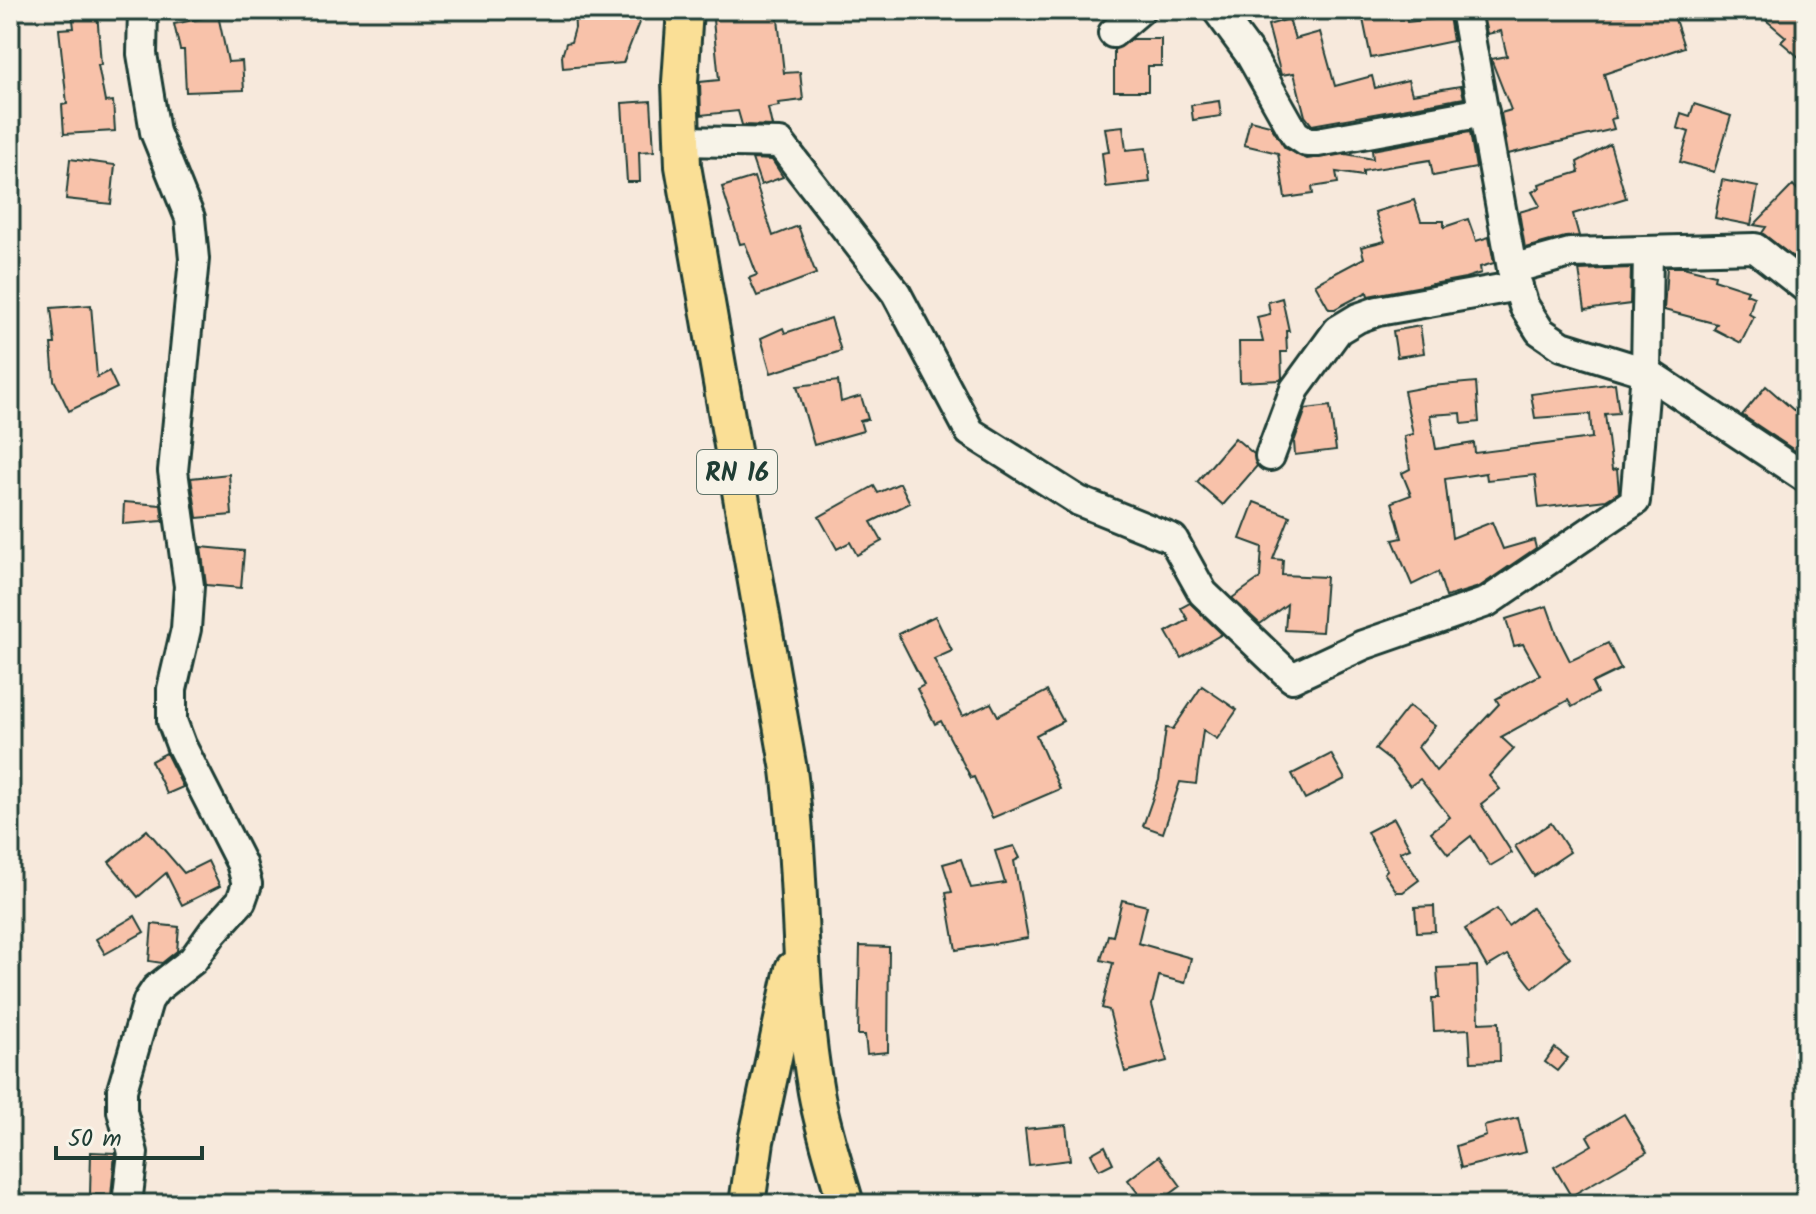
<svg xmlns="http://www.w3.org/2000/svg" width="1816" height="1214" font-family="Kalam,sans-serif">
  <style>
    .building { fill: #f8c2aa; stroke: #1f3d34; stroke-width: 2 }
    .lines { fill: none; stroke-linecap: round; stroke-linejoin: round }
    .minor-casing { stroke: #1f3d34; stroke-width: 34 }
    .major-casing { stroke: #1f3d34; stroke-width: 40 }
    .minor { stroke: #f7f3e8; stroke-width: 28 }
    .major { stroke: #fadf96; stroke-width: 34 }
    .labels { text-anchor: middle; stroke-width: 8; stroke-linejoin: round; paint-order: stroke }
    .shield { fill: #f7f3e8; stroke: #60746a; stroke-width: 2 }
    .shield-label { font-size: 26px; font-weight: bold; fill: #1f3d34 }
  </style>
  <rect width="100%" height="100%" fill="#f7e9dc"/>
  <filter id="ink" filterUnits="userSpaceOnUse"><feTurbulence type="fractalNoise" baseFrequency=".0125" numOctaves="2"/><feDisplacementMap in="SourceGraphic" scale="16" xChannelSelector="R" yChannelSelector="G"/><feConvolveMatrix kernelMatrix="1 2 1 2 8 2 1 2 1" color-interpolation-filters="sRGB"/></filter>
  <g filter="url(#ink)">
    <!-- building -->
    <g class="building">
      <polygon points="574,10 632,10 633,20 640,20 623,63 563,68 562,56 566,43 571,42 575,28"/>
      <polygon points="712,10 777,10 784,73 800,72 803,100 778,103 779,106 768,108 772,126 742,125 738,111 701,115 700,82 719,80"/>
      <polygon points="1405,10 1407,22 1444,18 1443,11 1448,10 1453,41 1371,58 1363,19"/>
      <polygon points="1482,10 1521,10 1523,18 1559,10 1672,10 1684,47 1604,74 1616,118 1611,119 1614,129 1508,154 1501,113 1511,110 1491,59 1507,56 1501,31 1487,34"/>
      <polygon points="1754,10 1806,10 1806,63 1781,42 1786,37"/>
      <polygon points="97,11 101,65 98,65 105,102 113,101 115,131 64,134 62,105 67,104 59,29 74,28 72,12"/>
      <polygon points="218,15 228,62 242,61 244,90 186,92 184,50 180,50 174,24"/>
      <polygon points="1289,19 1295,39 1320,32 1335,86 1372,76 1375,88 1408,80 1412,94 1461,86 1464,98 1312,125 1305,116 1294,73 1281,75 1268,25"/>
      <polygon points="1132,39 1161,39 1161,66 1148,66 1148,91 1114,91 1114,50"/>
      <polygon points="651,101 654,151 639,152 640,182 627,182 622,103"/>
      <polygon points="1219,101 1221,116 1193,120 1191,105"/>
      <polygon points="1694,104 1731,116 1714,172 1680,162 1689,132 1677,128 1681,113 1690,116"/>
      <polygon points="1250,120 1270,125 1285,148 1307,159 1346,154 1373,159 1372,150 1470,132 1476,168 1433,176 1430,160 1363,171 1363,176 1336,172 1338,183 1312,187 1313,194 1285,198 1278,153 1244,145"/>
      <polygon points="1123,126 1126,150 1146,148 1150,182 1106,187 1102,153 1109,152 1105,128"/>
      <polygon points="1610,144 1626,198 1573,214 1579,236 1565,237 1525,248 1519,212 1540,206 1532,192 1540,188 1539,184 1579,172 1577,162"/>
      <polygon points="70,159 115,165 111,204 66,199"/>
      <polygon points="752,159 772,160 783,177 761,185"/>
      <polygon points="754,177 773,236 798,226 816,274 757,296 749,278 757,275 745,243 740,244 722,187"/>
      <polygon points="1722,180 1758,187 1751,225 1715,218"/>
      <polygon points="1793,185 1806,199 1806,241 1793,257 1762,233 1766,227 1754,225"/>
      <polygon points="1414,200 1421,221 1444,221 1444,227 1468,219 1476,241 1489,237 1494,263 1480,267 1481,273 1465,278 1368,296 1367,292 1335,309 1329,309 1315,284 1364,258 1361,247 1385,241 1375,212"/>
      <polygon points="1667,267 1683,267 1715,275 1714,279 1748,290 1746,294 1754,297 1749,314 1754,317 1741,343 1714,329 1717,324 1664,310"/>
      <polygon points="1631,268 1630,304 1585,310 1579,270"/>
      <polygon points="1282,298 1289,331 1286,331 1287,352 1281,352 1282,378 1280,380 1240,382 1239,342 1263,342 1257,317 1270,314 1268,302"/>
      <polygon points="91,305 97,377 109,371 117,388 69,411 54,380 51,344 55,344 51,308"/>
      <polygon points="831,318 841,351 771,373 761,338 783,328 785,333"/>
      <polygon points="1420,326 1424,353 1397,357 1393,331"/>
      <polygon points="838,381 841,402 861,396 868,419 860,421 863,431 814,445 797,386"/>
      <polygon points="1476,382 1479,422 1462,424 1461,413 1430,415 1436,449 1474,443 1475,453 1592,438 1590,414 1535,418 1531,394 1615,383 1619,413 1605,414 1612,470 1617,469 1619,492 1606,500 1539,508 1535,475 1487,480 1486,473 1445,479 1452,538 1492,522 1503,549 1534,540 1536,548 1479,587 1446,597 1438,572 1412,585 1393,540 1402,538 1392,502 1411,495 1402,473 1410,469 1404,436 1413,434 1404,391 1431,386"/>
      <polygon points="1766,386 1806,421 1806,458 1742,415"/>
      <polygon points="1330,406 1336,450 1295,455 1294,442 1306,409"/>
      <polygon points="1235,438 1254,454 1257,466 1223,505 1197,482"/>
      <polygon points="229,474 232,515 197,518 191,478"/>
      <polygon points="900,483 910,503 871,522 882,541 857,555 850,542 837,549 819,517 874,486 878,493"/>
      <polygon points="124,502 161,505 163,521 123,524"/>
      <polygon points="1254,502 1290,516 1273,559 1283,560 1282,575 1326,577 1322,632 1285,630 1287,604 1260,624 1232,598 1260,578 1262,547 1240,539"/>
      <polygon points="201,547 244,551 241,588 206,585"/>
      <polygon points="1190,603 1222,634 1181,658 1166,632 1188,620 1181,608"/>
      <polygon points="1547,606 1558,637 1570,661 1608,643 1621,669 1592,683 1597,693 1572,707 1568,700 1501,737 1514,749 1489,776 1500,789 1481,804 1512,853 1490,866 1471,836 1448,854 1431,832 1450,817 1420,779 1410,786 1393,763 1375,749 1409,706 1435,726 1418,747 1436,771 1499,704 1496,699 1540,675 1523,644 1514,646 1506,619"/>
      <polygon points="935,616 952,651 934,659 963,716 991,703 998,716 1047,691 1063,721 1036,735 1060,789 992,818 974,777 971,778 941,721 935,724 917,689 924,685 898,634"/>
      <polygon points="1202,686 1237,710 1217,739 1203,730 1196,784 1180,782 1163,833 1143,826 1159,780 1166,728 1173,729"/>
      <polygon points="166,753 183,787 167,794 151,761"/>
      <polygon points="1331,754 1345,779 1305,799 1292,774"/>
      <polygon points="1394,818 1410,848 1400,852 1419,880 1403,892 1397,892 1384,873 1387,870 1367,832"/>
      <polygon points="1551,823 1570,852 1534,876 1515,846"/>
      <polygon points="147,830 184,873 208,861 220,886 182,905 166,873 138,897 109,862"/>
      <polygon points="1014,846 1020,858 1014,861 1028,938 956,950 946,893 952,892 943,864 961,859 971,888 1005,883 995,851"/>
      <polygon points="1122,900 1147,906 1138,943 1191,958 1185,983 1159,976 1152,1005 1167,1061 1125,1072 1109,1010 1102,1008 1113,963 1101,960 1108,935 1113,936"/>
      <polygon points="1434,906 1435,931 1417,932 1415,907"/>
      <polygon points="1532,908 1570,958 1533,988 1507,955 1487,967 1465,929 1497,909 1508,926"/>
      <polygon points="135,916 144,932 105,954 96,939"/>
      <polygon points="152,924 179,927 177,951 162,963 149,961"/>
      <polygon points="860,946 889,947 888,1052 867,1054 865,1035 858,1035"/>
      <polygon points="1477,966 1479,1023 1499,1022 1500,1061 1471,1062 1469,1029 1434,1031 1432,998 1439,998 1437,968"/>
      <polygon points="1555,1048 1568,1058 1557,1071 1545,1062"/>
      <polygon points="1624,1114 1647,1152 1571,1196 1554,1167 1592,1145 1587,1136"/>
      <polygon points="1518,1118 1526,1152 1461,1168 1456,1146 1486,1136 1484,1126"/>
      <polygon points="1066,1125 1070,1160 1029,1165 1025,1129"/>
      <polygon points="1105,1146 1113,1163 1099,1170 1091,1154"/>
      <polygon points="91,1152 115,1153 111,1196 90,1195"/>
      <polygon points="1159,1156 1181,1186 1157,1204 1146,1204 1128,1180"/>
    </g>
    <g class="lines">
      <defs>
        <g id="minor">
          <polyline points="1217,10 1251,56 1295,134 1307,142 1318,142 1484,112"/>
          <polyline points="1465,10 1512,269 1570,253 1755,248 1806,288"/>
          <polyline points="1113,33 1140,10"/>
          <polyline points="681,141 780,143 896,293 970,432 1079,501 1173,539 1203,593 1292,678 1363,645 1487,602 1635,501 1646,372 1648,251"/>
          <polyline points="1512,269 1524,306 1540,331 1562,346 1646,372 1806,478"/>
          <polyline points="1270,456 1295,389 1338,330 1358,318 1378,311 1518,286"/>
          <polyline points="127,1204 133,1153 122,1111 122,1090 148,1001 156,989 193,960 213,932 241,901 247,884 241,863 181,745 172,721 172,689 186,629 189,586 173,471 194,259 190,218 155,132 142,54 143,10"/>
        </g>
        <g id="major">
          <path d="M 685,10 L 680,82 L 683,166 L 789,770 C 803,877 797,986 816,1092 C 823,1130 835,1167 846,1204"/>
          <polyline points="747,1204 756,1141 793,969"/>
        </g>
      </defs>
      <!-- minor casing -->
      <use href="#minor" class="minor-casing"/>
      <!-- major casing -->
      <use href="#major" class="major-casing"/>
      <!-- minor -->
      <use href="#minor" class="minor"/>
      <!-- major -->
      <use href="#major" class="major"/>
    </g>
  </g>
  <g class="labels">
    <!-- shield labels -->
    <rect class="shield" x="697" y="450" width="80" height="44" rx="6"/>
    <g class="shield-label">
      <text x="737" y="481">RN 16</text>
    </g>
  </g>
  <!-- margin -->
  <rect width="1816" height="1214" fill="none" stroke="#f7f3e8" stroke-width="40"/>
  <rect x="20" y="20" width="1776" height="1174" fill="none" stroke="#1f3d34" stroke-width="3" filter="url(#ink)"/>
  <!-- scale -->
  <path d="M56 1146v12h146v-12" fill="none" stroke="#1f3d34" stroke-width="4"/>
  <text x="68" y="1146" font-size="24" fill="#1f3d34" stroke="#f7f3e8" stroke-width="6" paint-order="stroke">50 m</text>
</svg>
